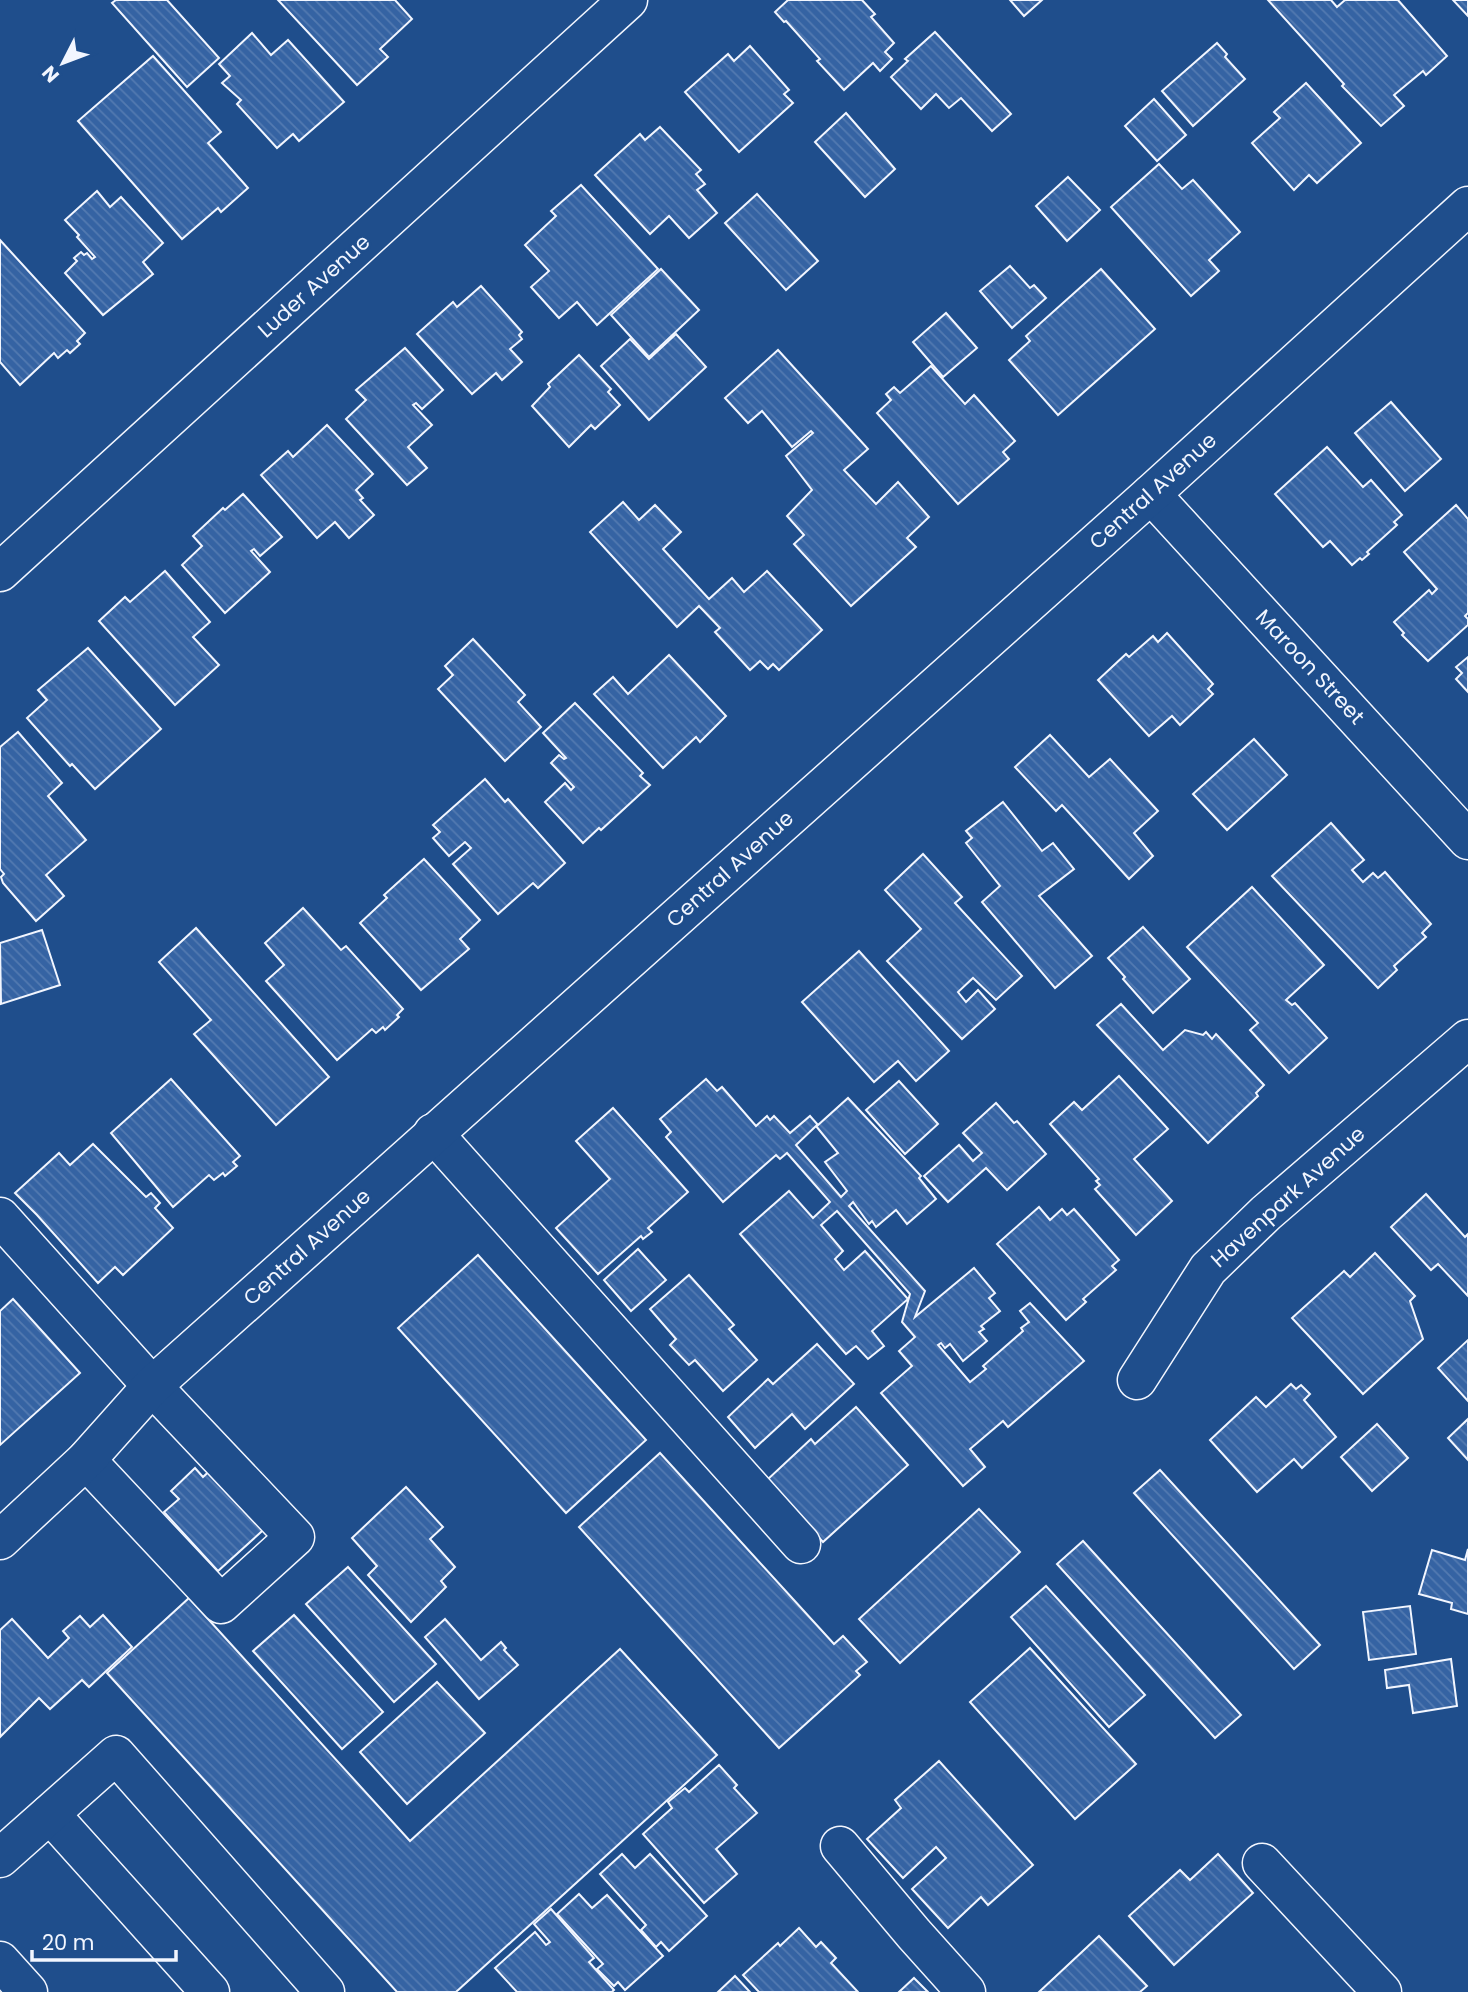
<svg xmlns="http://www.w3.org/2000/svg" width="1468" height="1992" font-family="Poppins,sans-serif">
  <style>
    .building { fill: url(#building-back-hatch); stroke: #f2f6ff; stroke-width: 2; fill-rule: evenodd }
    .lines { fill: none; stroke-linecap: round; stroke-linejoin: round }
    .minor-casing { stroke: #f2f6ff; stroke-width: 41 }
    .major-casing { stroke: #f2f6ff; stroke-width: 41 }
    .minor { stroke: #1f4e8c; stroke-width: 38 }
    .major { stroke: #1f4e8c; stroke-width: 38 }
    .labels { text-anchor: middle; stroke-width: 5; stroke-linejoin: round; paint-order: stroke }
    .street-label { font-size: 21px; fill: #f2f6ff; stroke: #1f4e8c }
  </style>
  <defs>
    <pattern id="building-back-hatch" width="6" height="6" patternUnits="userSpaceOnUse" patternTransform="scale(1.75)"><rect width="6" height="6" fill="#3563a3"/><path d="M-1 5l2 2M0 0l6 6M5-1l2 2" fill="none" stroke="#537ab1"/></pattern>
  </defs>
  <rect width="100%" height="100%" fill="#1f4e8c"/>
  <!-- building -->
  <g class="building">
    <polygon points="116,0 167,0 219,58 187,87 112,3"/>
    <polygon points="278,0 395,0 412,19 380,49 388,57 357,85"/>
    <polygon points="788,0 862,0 875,14 871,17 894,43 885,52 892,59 880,71 873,63 844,90 817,61 820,59 786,21 784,22 775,12"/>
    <polygon points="1010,0 1042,0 1024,16"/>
    <polygon points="1268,0 1331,0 1337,7 1345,0 1398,0 1447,56 1426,75 1423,71 1394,95 1404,106 1381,126 1342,86 1344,84"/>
    <polygon points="1453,0 1468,0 1468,16"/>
    <polygon points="935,32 1011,114 992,131 961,98 949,108 936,94 921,109 891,77 908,61 905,59"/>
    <polygon points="252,33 271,55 288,40 344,102 299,141 293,134 277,148 237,104 241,100 222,83 230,76 219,64"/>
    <polygon points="1217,43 1227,54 1225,57 1245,79 1193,126 1162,91"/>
    <polygon points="750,46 789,90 784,94 793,103 739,152 685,92 728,54 734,61"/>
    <polygon points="153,56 221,132 208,143 248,188 221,212 218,208 182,239 78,121"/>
    <polygon points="1306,83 1361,143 1317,183 1309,175 1294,190 1252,143 1280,118 1274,112"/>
    <polygon points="1154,99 1186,135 1157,161 1125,126"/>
    <polygon points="846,113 895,169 865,197 815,142"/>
    <polygon points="660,127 701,170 696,174 705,184 697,190 717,213 689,238 669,216 650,234 595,175 640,134 645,140"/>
    <polygon points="1159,164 1182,189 1193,180 1240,232 1209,260 1219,271 1191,296 1111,207"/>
    <polygon points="1068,177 1100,210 1067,241 1036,206"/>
    <polygon points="581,185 658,269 597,325 577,302 559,318 531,287 549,271 525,245 556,216 551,211"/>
    <polygon points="97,191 110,207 121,197 163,243 143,262 153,274 103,315 65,273 77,261 74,258 81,252 84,255 87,253 92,259 95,257 77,237 79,235 65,220"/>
    <polygon points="757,194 818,261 786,290 725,223"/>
    <polygon points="0,240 85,333 77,341 80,344 70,353 67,350 58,358 54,353 20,385 0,362"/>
    <polygon points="1010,266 1030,288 1034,285 1046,298 1012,328 980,291"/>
    <polygon points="661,269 699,310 649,357 611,315"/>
    <polygon points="1101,269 1155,329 1058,415 1009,360 1030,341 1026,336"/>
    <polygon points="481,286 522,332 519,335 522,339 510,349 522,362 502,380 496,373 472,394 417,334 453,302 457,307"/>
    <polygon points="946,313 977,348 943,377 913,342"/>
    <polygon points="676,334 706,367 649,420 601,366 630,339 649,359"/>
    <polygon points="405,348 443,390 422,409 416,403 413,405 432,425 408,447 427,468 407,485 346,419 366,400 356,390"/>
    <polygon points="778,350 868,449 844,470 876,504 898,482 929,517 907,538 916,547 851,606 794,544 804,535 787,516 812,490 786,456 813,433 811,431 792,447 762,411 748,423 725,398"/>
    <polygon points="579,355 611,389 608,392 620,405 595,429 591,425 569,447 532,406 550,387 548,384"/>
    <polygon points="931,366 965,404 974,395 1015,441 1003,452 1009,459 958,504 877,413 891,400 886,394 894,387 900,393"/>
    <polygon points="1391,402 1441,459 1405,491 1355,433"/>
    <polygon points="327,425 373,474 356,490 363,498 360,500 374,515 349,538 335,522 317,538 261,475 288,451 293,457"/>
    <polygon points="1327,447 1363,487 1371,480 1402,515 1394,522 1397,525 1367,552 1369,554 1362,560 1360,558 1352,565 1330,541 1323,547 1275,494"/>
    <polygon points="243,494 282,537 260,556 254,549 251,551 270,572 225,613 182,565 202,546 193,536 223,508 225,510"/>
    <polygon points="623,502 639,520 655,505 681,532 663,549 709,599 732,578 744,592 767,571 822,630 779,670 773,664 768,669 760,661 750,670 715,632 720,628 699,606 677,627 590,532"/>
    <polygon points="1456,505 1468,519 1468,613 1465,616 1468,619 1468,625 1428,661 1402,635 1404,633 1394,622 1429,590 1432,594 1437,589 1404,552"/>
    <polygon points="165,571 210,622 193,637 219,665 175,705 99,621 125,597 130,602"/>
    <polygon points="1167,633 1213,684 1208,689 1213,694 1180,725 1172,716 1149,736 1098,680 1126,654 1129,657 1153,636 1158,642"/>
    <polygon points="473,639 525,695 518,702 541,727 505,761 438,689 453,675 445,666"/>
    <polygon points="88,648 161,729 95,789 72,764 70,766 27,718 47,700 38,690"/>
    <polygon points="669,655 726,716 700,742 696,737 663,768 594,694 613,677 628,694"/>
    <polygon points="1468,657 1468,692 1456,679 1462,673 1456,667"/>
    <polygon points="575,703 643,773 640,776 650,785 601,830 599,828 583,843 545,802 565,783 571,790 574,787 551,763 559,755 564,759 566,758 543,733"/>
    <polygon points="18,732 62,783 48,796 86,840 46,875 64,896 36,921 3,883 1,877 4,874 0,869 0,747"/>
    <polygon points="1050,735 1089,777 1110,759 1158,811 1134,833 1153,856 1129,879 1062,805 1056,811 1015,767"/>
    <polygon points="1254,739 1287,775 1227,830 1193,794"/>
    <polygon points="485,779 505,802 508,799 565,863 538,888 533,883 498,914 453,864 471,848 465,842 449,856 433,838 440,832 433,825"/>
    <polygon points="1003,802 1042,851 1053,843 1074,869 1039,896 1092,956 1055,988 982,902 1000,886 966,843 972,838 966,831"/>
    <polygon points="1331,823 1364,860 1352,870 1363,882 1373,873 1378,878 1385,872 1431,924 1422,933 1426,937 1394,966 1397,970 1378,988 1272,876"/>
    <polygon points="923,854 962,897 955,903 1022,976 996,1000 973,978 958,992 966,1002 978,990 995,1009 962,1039 887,961 921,929 885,890"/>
    <polygon points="424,859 480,920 460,939 469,949 421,990 360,923 387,898 384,895"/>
    <polygon points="1252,887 1324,965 1286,1000 1292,1005 1295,1003 1327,1038 1289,1073 1250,1030 1258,1023 1187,947"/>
    <polygon points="303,908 341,950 346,946 403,1009 397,1015 399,1017 385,1030 383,1027 376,1033 372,1029 337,1060 266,981 284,965 265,943"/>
    <polygon points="1143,927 1190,979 1153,1013 1123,979 1125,977 1108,958"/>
    <polygon points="196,928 329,1077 276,1125 194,1034 211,1020 159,962"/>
    <polygon points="42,930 60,985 1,1004 0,943"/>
    <polygon points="859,951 949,1051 916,1081 898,1061 874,1082 802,1002"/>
    <polygon points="1121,1004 1163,1050 1185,1030 1203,1035 1206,1032 1212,1039 1216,1034 1264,1085 1256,1093 1258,1096 1208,1143 1097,1025"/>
    <polygon points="1119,1076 1168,1129 1134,1159 1172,1201 1136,1235 1095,1189 1100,1185 1096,1181 1099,1179 1050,1124 1074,1102 1082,1110"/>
    <polygon points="171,1079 240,1156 233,1162 237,1166 225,1176 223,1173 214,1180 209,1175 173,1207 111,1133"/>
    <path d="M 706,1079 L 717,1091 L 722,1087 L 756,1126 L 767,1116 L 770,1120 L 774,1116 L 790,1133 L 810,1116 L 818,1125 L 848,1098 L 921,1176 L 919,1178 L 936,1199 L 907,1224 L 896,1210 L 876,1227 L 872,1221 L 869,1224 L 853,1202 L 849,1206 L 925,1291 L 915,1317 L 974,1268 L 995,1293 L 989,1298 L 1000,1311 L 981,1326 L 984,1329 L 979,1332 L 987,1341 L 963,1361 L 950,1344 L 945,1348 L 941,1343 L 938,1345 L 970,1382 L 986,1369 L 983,1366 L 1023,1331 L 1021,1328 L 1029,1322 L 1020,1311 L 1030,1303 L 1084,1361 L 1008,1427 L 1003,1421 L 970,1449 L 985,1467 L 963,1486 L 881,1393 L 912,1366 L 899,1351 L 915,1337 L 902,1322 L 910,1294 L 837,1211 L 821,1225 L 843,1251 L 835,1259 L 844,1270 L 865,1251 L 908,1299 L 872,1331 L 884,1346 L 868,1359 L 856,1346 L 846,1354 L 740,1234 L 789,1191 L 813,1218 L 830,1202 L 787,1153 L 780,1159 L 776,1155 L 723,1202 L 666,1137 L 671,1132 L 660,1119 ZM 816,1126 L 838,1153 L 825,1162 L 847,1191 L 841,1197 L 796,1145 Z"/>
    <polygon points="899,1081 938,1124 905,1154 866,1110"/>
    <polygon points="996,1103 1014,1123 1017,1121 1046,1154 1007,1190 986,1168 948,1202 924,1176 959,1145 973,1161 982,1153 963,1133"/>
    <polygon points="613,1108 688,1192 648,1228 652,1232 643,1239 641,1236 598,1274 556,1228 610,1179 576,1141"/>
    <polygon points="93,1144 146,1197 151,1193 160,1203 155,1208 173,1228 123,1275 115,1267 98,1283 37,1215 15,1193 59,1153 70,1165"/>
    <polygon points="1426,1194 1465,1237 1468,1234 1468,1296 1438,1264 1431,1270 1391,1227"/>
    <polygon points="1039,1207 1050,1220 1062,1209 1067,1215 1074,1209 1119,1260 1112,1266 1116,1270 1083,1299 1086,1302 1066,1320 997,1244"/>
    <polygon points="638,1249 666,1280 631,1311 604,1280"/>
    <polygon points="1375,1253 1415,1296 1410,1301 1423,1339 1363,1394 1292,1318 1344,1271 1350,1277"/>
    <polygon points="478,1255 646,1440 566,1513 398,1328"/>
    <polygon points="689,1275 734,1325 729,1329 757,1360 723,1391 695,1360 689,1365 670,1345 676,1339 650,1309"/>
    <polygon points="13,1299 80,1373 0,1445 0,1311"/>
    <polygon points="1468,1340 1468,1401 1438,1368"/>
    <polygon points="817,1344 854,1384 805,1429 792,1414 755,1448 728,1417 768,1379 773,1384"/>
    <polygon points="1291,1384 1296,1389 1301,1385 1310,1394 1304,1400 1336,1437 1302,1468 1294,1459 1257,1492 1210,1440 1256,1397 1266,1407"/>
    <polygon points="856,1407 908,1465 823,1542 767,1480 811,1439 815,1444"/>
    <polygon points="1468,1419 1468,1460 1448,1438"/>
    <polygon points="1377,1424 1408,1458 1372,1491 1341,1457"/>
    <polygon points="660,1453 834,1644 843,1636 867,1662 856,1671 860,1675 779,1748 579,1527"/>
    <polygon points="217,1464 271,1523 218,1571 164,1512 179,1499 171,1491 195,1468 203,1477"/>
    <polygon points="1160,1470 1320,1645 1294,1669 1134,1493"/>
    <polygon points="406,1487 443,1527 430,1539 455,1567 441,1581 446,1587 411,1622 368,1575 377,1566 352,1538"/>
    <polygon points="979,1509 1020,1552 900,1663 859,1619"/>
    <polygon points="1083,1541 1241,1715 1215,1738 1057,1564"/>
    <polygon points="1468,1549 1468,1614 1451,1609 1452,1603 1419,1594 1432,1550 1465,1560"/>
    <polygon points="348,1567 436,1664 394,1702 306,1604"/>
    <polygon points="1046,1586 1145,1695 1109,1727 1011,1617"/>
    <polygon points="189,1598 410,1841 620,1649 717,1755 456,1992 397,1992 107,1673"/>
    <polygon points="1410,1606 1416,1654 1369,1660 1363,1612"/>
    <polygon points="103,1615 132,1647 89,1687 82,1680 50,1709 39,1698 0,1737 0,1630 12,1619 48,1658 69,1638 63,1631 80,1616 90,1627"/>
    <polygon points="294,1615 383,1712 342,1749 253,1651"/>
    <polygon points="445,1619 481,1660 501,1642 506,1648 504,1650 518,1665 479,1699 425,1637"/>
    <polygon points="1030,1648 1136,1764 1075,1819 970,1702"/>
    <polygon points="1451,1659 1457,1706 1413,1713 1409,1685 1387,1688 1385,1670"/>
    <polygon points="437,1682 485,1733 407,1804 360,1752"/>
    <polygon points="939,1761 1033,1865 988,1905 981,1897 948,1928 912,1889 946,1858 936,1847 903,1878 867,1839 901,1808 895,1800"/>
    <polygon points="719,1765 737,1785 734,1788 757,1813 716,1849 737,1874 704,1903 643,1834 672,1808 668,1802 685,1788 689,1792"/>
    <polygon points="622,1854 635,1868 650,1854 707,1916 669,1951 661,1942 656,1947 641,1930 646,1925 600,1874"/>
    <polygon points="1218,1854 1253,1893 1174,1965 1129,1916 1180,1870 1190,1880"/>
    <polygon points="579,1894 592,1908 607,1895 663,1956 625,1990 618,1982 614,1986 597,1969 603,1964 557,1914"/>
    <polygon points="551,1909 594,1958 589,1962 614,1990 612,1992 517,1992 495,1968 535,1932 546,1945 550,1942 534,1924"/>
    <polygon points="799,1928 816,1947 821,1942 836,1958 831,1963 858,1992 759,1992 743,1975 778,1943 780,1946"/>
    <polygon points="1099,1936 1147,1986 1140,1992 1039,1992"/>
    <polygon points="735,1976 750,1992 718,1992"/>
    <polygon points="914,1978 928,1992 899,1992"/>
  </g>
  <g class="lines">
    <defs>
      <g id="minor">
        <polyline points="1151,494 1468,840"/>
        <polyline points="0,572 628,0"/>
        <polyline points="433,1133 801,1544"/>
        <polyline points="0,1217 152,1386 295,1537 221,1604 86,1460"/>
        <polyline points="1137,1380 1208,1269 1266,1213 1468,1039"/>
        <polyline points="0,1540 86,1460 152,1386 1151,494 1468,206"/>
        <polyline points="50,1814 210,1992"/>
        <polyline points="840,1846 914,1934 966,1992"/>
        <polyline points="0,1858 116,1755 325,1992"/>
        <polyline points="1262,1863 1382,1992"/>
      </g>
      <polyline id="major" points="0,1961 28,1992"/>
    </defs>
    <!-- minor casing -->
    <use href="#minor" class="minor-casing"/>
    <!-- major casing -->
    <use href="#major" class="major-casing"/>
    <!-- minor -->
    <use href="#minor" class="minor"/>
    <!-- major -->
    <use href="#major" class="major"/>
  </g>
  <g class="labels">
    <!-- street labels -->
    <g class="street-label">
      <text transform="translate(314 286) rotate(-42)" y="7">Luder Avenue</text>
      <text transform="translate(1153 491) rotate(-42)" y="7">Central Avenue</text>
      <text transform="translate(1310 667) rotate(47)" y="7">Maroon Street</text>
      <text transform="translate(730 869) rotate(-42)" y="7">Central Avenue</text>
      <text transform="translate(1288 1197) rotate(-42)" y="7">Havenpark Avenue</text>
      <text transform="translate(307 1247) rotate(-42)" y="7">Central Avenue</text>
    </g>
  </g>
  <!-- north arrow -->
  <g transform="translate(63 63) rotate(228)" stroke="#1f4e8c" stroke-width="5" paint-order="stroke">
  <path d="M0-5L12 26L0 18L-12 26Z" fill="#f2f6ff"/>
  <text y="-10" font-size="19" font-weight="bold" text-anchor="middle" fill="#f2f6ff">N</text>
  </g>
  <!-- scale -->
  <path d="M32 1950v10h144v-10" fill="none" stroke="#f2f6ff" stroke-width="3.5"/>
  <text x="42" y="1950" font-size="21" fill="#f2f6ff" stroke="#1f4e8c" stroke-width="5" paint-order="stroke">20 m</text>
</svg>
